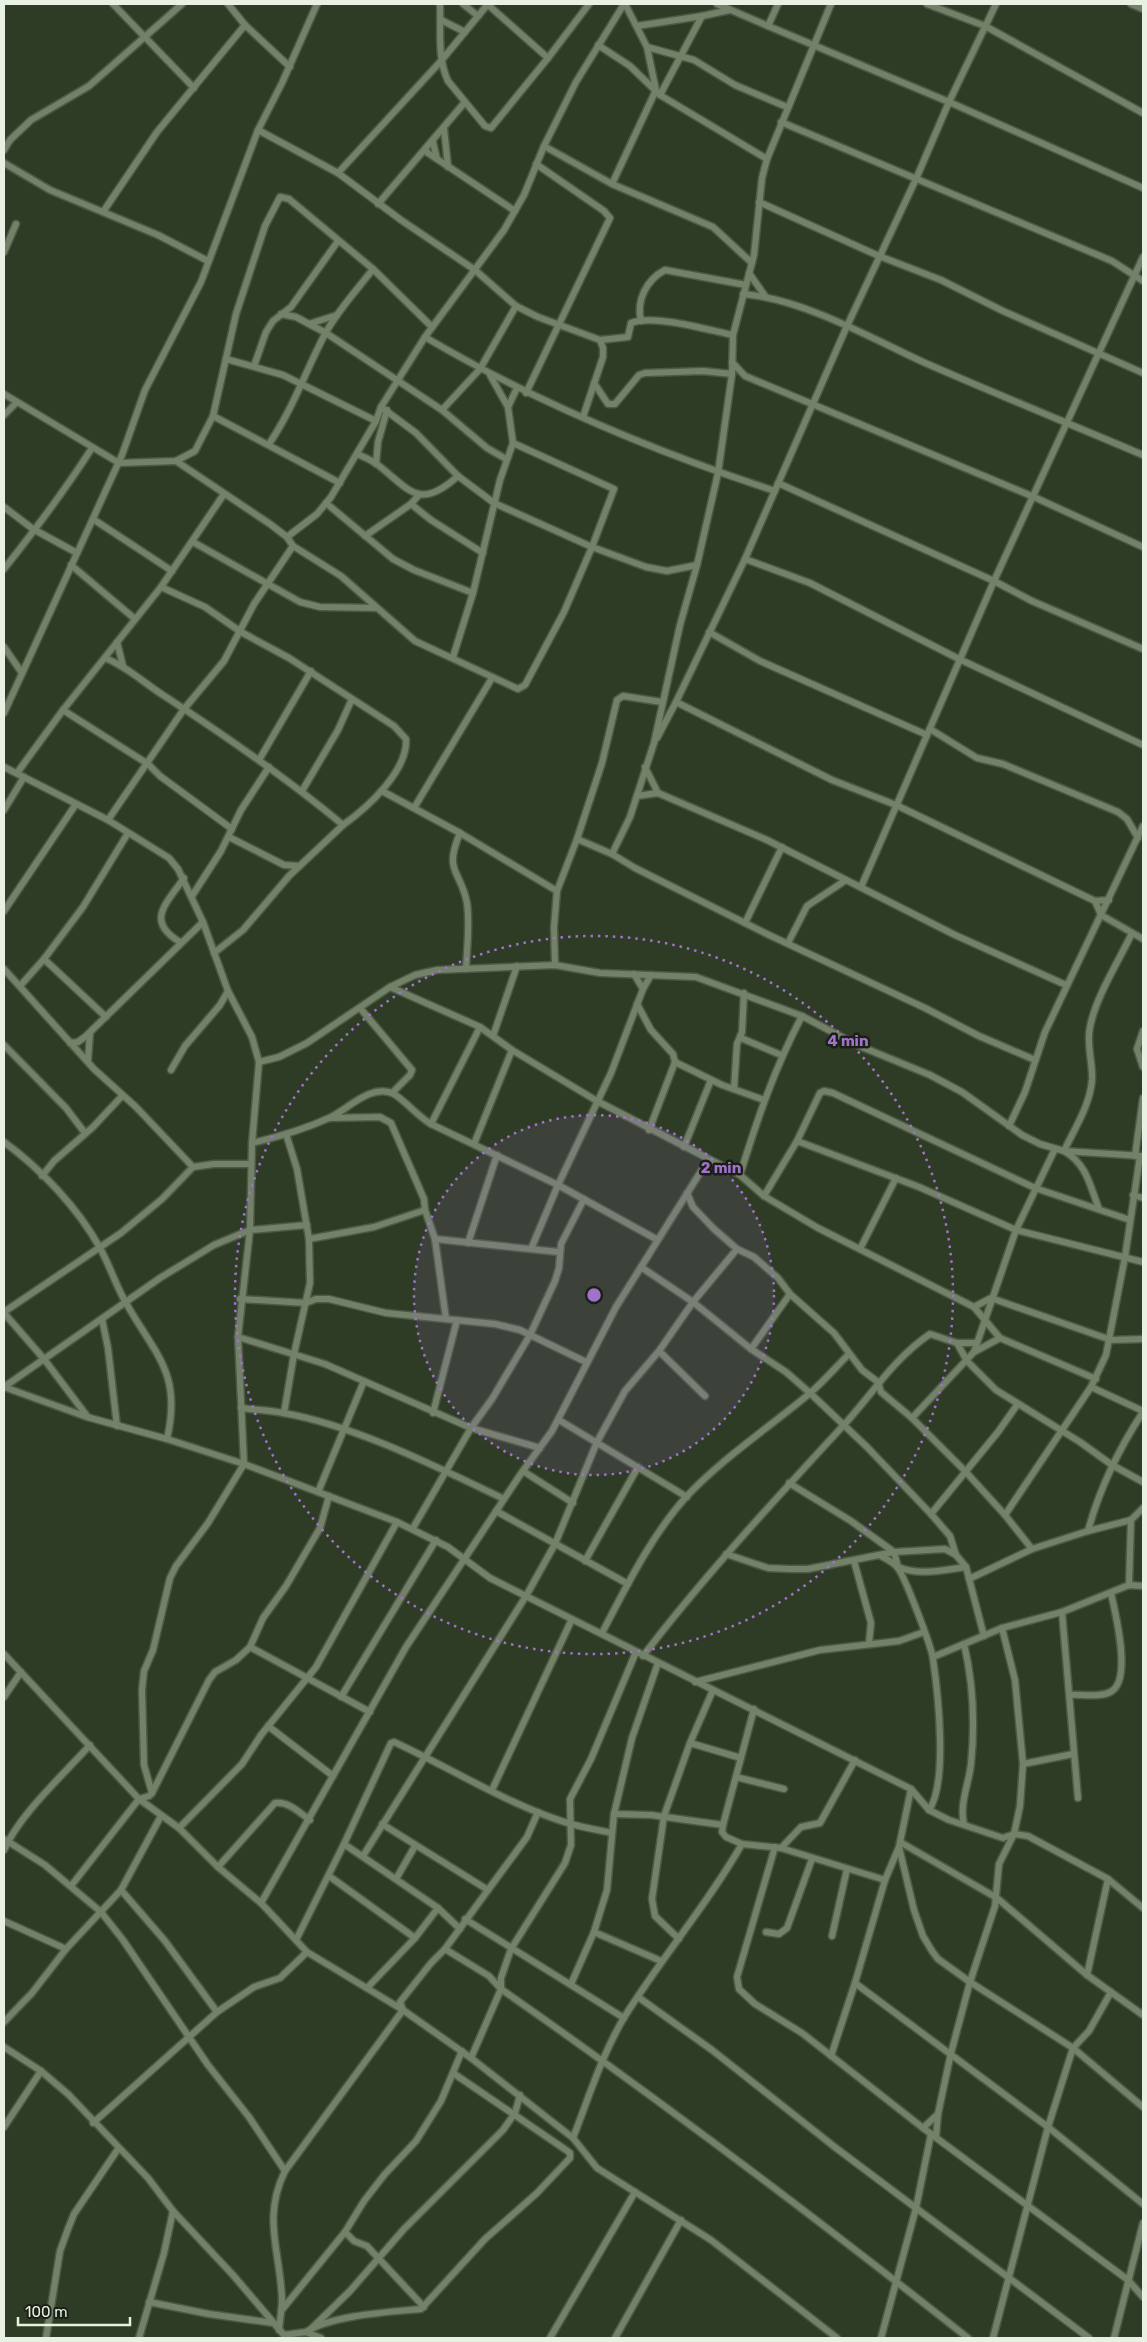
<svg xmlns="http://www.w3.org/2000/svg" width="1147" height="2342" font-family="Rubik,sans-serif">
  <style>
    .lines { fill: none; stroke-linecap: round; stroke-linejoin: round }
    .minor-casing { stroke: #4d5845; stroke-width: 9 }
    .minor { stroke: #728168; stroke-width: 6 }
    .ring { fill: none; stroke: #a171cc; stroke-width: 2.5; stroke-dasharray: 2.5 5 }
    .centre { fill: #a171cc; stroke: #1a2016; stroke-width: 2.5 }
    .ring-label { font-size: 15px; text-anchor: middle; font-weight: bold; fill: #a171cc; stroke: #1a2016; stroke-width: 5; stroke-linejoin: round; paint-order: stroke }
  </style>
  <rect width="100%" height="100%" fill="#2e3c25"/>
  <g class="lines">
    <defs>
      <g id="minor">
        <polyline points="113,4 194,88"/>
        <polyline points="228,4 245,25 290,67"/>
        <path d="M 440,4 C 441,29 437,58 448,81 L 485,126 L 491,128 L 548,58 L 589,4"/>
        <polyline points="463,4 478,16"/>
        <polyline points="487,4 548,58"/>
        <polyline points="717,4 768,26 778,4"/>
        <polyline points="927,4 985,26 1143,113"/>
        <polyline points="1131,4 1143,9"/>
        <polyline points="441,20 465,32"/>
        <polyline points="637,26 702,16 730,10"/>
        <polyline points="768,26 949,102 1143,188"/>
        <polyline points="598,45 630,66 660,95 767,159"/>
        <polyline points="647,47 694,60 735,85 787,107"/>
        <polyline points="660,95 702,16"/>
        <polyline points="781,122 1112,261 1143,281"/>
        <polyline points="444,128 448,167"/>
        <path d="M 258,130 L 338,173 L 401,220 L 475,270 L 516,306 L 538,317 L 600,340 L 628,337 L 631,323 C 655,314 708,330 733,335"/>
        <polyline points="433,142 437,159"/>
        <polyline points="544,146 612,184 713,227 752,263"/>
        <polyline points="4,150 10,140 31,120 89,86 182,4"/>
        <polyline points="425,151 515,211"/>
        <polyline points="4,163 50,190 158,235 208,261"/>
        <polyline points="338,173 441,61 488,4"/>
        <polyline points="612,184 656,90 647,47 625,4"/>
        <polyline points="759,202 879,256 941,280 1003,311 1143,373"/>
        <polyline points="378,204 465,102"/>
        <polyline points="103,212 157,132 245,25"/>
        <polyline points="4,252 16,224"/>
        <polyline points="749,273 765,296"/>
        <path d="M 743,294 C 803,299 869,337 923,362 C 996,394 1070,424 1143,455"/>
        <polyline points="281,314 296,317 326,333 442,410 487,448 506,459"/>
        <path d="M 641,321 C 636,301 646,280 665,270 L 746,285"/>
        <polyline points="309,324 337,315"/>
        <path d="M 425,337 C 535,402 653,451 775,491"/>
        <polyline points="226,359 283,375 376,421"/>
        <polyline points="732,362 745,376 1034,497 1143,547"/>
        <polyline points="254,366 266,332 273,321 291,307 338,241"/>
        <polyline points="594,383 608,404 615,404 639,375 645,373 703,371 732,374"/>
        <polyline points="526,393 610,218 604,211 536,164"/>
        <polyline points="4,394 119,463 176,461 195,451 213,416 236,314 265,226 280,197 289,199 373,269 432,327"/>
        <polyline points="381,407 416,433 458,476 494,503 592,547 646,567 667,571 697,565"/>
        <polyline points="508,407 517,388"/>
        <polyline points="442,410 480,369 516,306"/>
        <polyline points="4,415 17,402"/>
        <polyline points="213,416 340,483"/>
        <polyline points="583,417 603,357 603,348 600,340"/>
        <path d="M 269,444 C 294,407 305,372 325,334 C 338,310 357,290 373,269"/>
        <path d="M 357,454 C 364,457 372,460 378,465 C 410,490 419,511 458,476"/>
        <polyline points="176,461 270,524 287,537 293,546 341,576 415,641 518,689 525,685 564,612 592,547 614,489 513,443"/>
        <polyline points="376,464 378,442 387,410"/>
        <polyline points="778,483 994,581 1032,601 1143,649"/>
        <polyline points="326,503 393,559 414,570 473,593"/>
        <polyline points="411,504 431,520 483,553"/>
        <polyline points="4,507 33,529 77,553"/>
        <polyline points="93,519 172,571"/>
        <polyline points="365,536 411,504 418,496"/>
        <polyline points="287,537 317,514 331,497 376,421 381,407 425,337 504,230 524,195 544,146 576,82 624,4"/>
        <polyline points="193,542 300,602 320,607 377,608"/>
        <polyline points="745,559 810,583 959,659 1143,745"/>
        <polyline points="71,565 135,619"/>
        <path d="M 4,569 C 35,530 65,490 92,448"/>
        <polyline points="709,632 760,661 927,735"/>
        <polyline points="117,642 123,666"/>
        <polyline points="4,647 22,673"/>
        <polyline points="453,657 473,593 500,480 513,443 508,407 490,375"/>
        <path d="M 105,658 C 128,667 145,684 166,697 C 227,737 287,778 343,825 C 367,808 408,771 406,739 L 394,726 L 289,658 L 241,632 L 205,607 L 161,587"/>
        <polyline points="676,702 832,780 896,805 1095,901 1109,900"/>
        <polyline points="63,710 148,764 160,776 232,829"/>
        <polyline points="4,713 122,455 145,390 201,282 258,130 282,83 317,4"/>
        <polyline points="930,729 977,758 1003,764 1118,812 1127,819 1138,838"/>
        <polyline points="657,738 676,702 745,559 847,326 916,179 949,102 996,4"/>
        <polyline points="259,760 311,671"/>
        <polyline points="4,767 108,820 169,858 178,869 203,922 228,991 252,1037 259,1062 252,1143 250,1230 238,1337 244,1464 208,1523 176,1566 170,1578 153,1650 144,1671 142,1690 144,1765 152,1793"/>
        <polyline points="645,767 658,793"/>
        <polyline points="17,773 63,710 161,587 224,494"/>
        <polyline points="302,791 338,730 352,699"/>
        <polyline points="382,791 460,833 557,891"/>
        <polyline points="637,796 658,793 767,840 955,935 1066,985"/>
        <polyline points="414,808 492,678"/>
        <polyline points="4,810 24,777"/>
        <polyline points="108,820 184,709 224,661 254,604 293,546"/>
        <path d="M 460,833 C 443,873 461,870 467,903 C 470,924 467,947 466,969"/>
        <polyline points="229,837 284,865 299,866"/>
        <polyline points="577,839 602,763 617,700 623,696 662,702"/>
        <polyline points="612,854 630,817 654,743 680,625 697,565 718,473 732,374 733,335 754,255 762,178 767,159 831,4"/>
        <polyline points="861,887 994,581 1143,257"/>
        <polyline points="192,896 221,851 241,810 269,767"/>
        <polyline points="1095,901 1101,915 1143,939"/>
        <polyline points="4,911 76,804"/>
        <polyline points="745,923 782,847"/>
        <path d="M 180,942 C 145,921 166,904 184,878"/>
        <polyline points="788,943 807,906 846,880"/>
        <polyline points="214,953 243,930 289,876 343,825"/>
        <polyline points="44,959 106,1017"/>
        <polyline points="555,965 554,927 557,891 577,839 612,854 635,868 769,935 925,1008 979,1036 1035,1060"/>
        <polyline points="4,969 94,1069 136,1107 193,1167"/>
        <polyline points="634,974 643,989"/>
        <polyline points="20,986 44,959 83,907 128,833"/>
        <polyline points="390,987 480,1027 512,1050 597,1101 740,1175 764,1196 818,1228 974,1307 1000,1338 1096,1379"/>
        <polyline points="637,1004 651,1030 673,1054 675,1062 649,1130"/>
        <polyline points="360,1008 412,1070 410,1075 392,1093"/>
        <polyline points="1143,1031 1137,1049 1143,1067"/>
        <polyline points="493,1036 517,966"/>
        <polyline points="741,1038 781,1055"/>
        <polyline points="70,1043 78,1042 86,1036 203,922"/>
        <polyline points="4,1045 66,1108 85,1133"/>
        <polyline points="88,1060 90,1033"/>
        <polyline points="259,1062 279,1057 307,1043 390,987 415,975 437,970 555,965 600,973 696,977 802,1016 857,1045 930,1075 962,1092 1022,1135 1040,1144 1064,1151 1143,1156"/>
        <polyline points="675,1062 722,1085 764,1100"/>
        <polyline points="171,1070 185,1046 220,1005 228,991"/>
        <polyline points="734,1089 737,1044 742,1032 744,993"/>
        <polyline points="330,1118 380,1117 391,1123 424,1199 425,1210 435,1239 446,1319"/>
        <polyline points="431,1124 480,1027"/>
        <polyline points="1009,1126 1025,1092 1045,1032 1143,826"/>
        <polyline points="797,1141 919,1187 1016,1230 1143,1262"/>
        <path d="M 4,1142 C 41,1169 78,1208 100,1248 C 110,1266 116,1286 126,1303 C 156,1356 182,1373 167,1439"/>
        <path d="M 252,1143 C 278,1137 305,1129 329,1118 C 347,1110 370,1084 392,1093 C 403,1098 417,1116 431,1124 L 558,1185 L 656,1239"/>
        <polyline points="474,1144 512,1050"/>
        <polyline points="684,1147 711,1080"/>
        <polyline points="1135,1156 1143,1098"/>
        <path d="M 740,1175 C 757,1120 775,1067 802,1016"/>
        <polyline points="42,1176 54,1161 93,1127 122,1096"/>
        <polyline points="687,1193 693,1207 714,1229 737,1249 754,1257 778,1278 790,1294 834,1333 862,1370 878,1382 881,1392 912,1418 965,1471 1005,1515 1032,1549"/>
        <polyline points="1133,1195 1143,1198"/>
        <polyline points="764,1196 797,1141 820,1093 824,1091 833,1093 1035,1188 1130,1220"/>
        <path d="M 1099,1209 C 1090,1186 1087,1164 1064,1151 C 1075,1128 1090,1105 1092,1080 C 1093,1062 1086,1045 1090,1027 C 1096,996 1119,961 1132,933"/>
        <polyline points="309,1239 374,1227 425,1210"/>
        <polyline points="435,1239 559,1252"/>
        <polyline points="468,1243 497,1155"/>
        <polyline points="531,1249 558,1185 611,1073 643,989 651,975"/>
        <polyline points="860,1249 896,1178"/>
        <polyline points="641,1267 693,1302 751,1349 786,1372 810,1393 867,1447 931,1514 950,1536 956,1555"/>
        <polyline points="240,1299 306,1303 316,1299 329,1299 386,1313 495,1324 520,1330 586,1362"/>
        <polyline points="974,1307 991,1298 1111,1340 1143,1339"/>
        <polyline points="4,1312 121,1233 162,1199 193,1167 214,1164 251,1164"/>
        <polyline points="4,1313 44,1359 87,1416"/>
        <polyline points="102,1319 108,1348 117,1426"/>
        <polyline points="238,1337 325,1364 471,1428 540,1448"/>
        <polyline points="957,1343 967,1361 996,1390 1080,1442 1112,1465 1143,1482"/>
        <polyline points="751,1349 790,1294"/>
        <polyline points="659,1351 705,1396"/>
        <polyline points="974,1352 1000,1338"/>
        <polyline points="4,1387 87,1417 167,1439 244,1464 397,1522 448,1547 490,1578 911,1789 929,1810 949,1820 1003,1838 1014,1834 1028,1836 1108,1879 1143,1908"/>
        <polyline points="4,1387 160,1278 214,1245 250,1230 307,1225"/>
        <polyline points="1091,1387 1143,1411"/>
        <path d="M 241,1408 C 255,1410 269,1410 283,1413 C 354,1425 439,1468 504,1499"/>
        <polyline points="284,1413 294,1354 310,1283 309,1239 297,1169 286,1134"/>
        <polyline points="433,1413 457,1320"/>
        <polyline points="912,1418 974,1352 1016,1230 1055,1149"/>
        <polyline points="559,1420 687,1497"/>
        <polyline points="523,1471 573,1503"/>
        <path d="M 789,1483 L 851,1521 L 894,1552 L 898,1567 C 920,1576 943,1570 966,1567"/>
        <polyline points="318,1492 364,1381"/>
        <polyline points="496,1511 628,1584"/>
        <polyline points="931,1514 998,1432 1017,1405"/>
        <polyline points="1005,1515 1091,1387 1106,1355 1125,1257 1140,1156"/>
        <polyline points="413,1528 471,1428 492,1399 530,1335 555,1281 559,1268 561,1244 584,1199"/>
        <path d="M 1088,1531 C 1100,1487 1118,1450 1143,1412"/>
        <polyline points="726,1554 768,1568 790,1569 808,1569 894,1552 945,1549 956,1555 966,1567 984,1636"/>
        <path d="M 881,1556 C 886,1559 893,1562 897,1567 C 904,1574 932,1648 933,1659 C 938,1693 948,1783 929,1810"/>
        <polyline points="585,1561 638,1467"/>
        <polyline points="854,1561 871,1623 869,1643"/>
        <polyline points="969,1579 1032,1549 1088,1531 1131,1520 1143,1508"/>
        <polyline points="1129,1585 1131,1520"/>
        <polyline points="1062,1612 1078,1798"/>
        <path d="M 602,1633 C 626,1587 651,1536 686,1497 C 724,1457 767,1429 809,1394 C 823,1382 836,1367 849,1354"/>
        <path d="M 964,1644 C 973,1682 975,1725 971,1764 C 969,1783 959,1805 964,1824"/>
        <polyline points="250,1647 370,1712"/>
        <polyline points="4,1654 139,1799 179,1828 218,1867 261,1903 307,1952 403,2010 471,2058 573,2138 597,2168 711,2240 837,2338"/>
        <path d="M 643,1656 C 705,1575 773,1502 842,1427 C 871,1396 893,1359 930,1334 L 957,1343 L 977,1343"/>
        <polyline points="933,1657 1002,1628 1062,1612 1129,1585 1143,1586"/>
        <polyline points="695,1682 820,1650 899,1641 924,1632"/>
        <path d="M 1070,1695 C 1082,1694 1102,1698 1112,1691 C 1132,1678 1115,1612 1111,1593"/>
        <polyline points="4,1697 21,1672"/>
        <polyline points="341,1697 436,1540"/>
        <polyline points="754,1709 723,1825 722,1832 726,1837 742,1844 781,1848 885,1880"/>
        <polyline points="268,1726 333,1776"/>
        <polyline points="690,1743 741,1758"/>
        <polyline points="1023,1764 1073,1754"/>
        <polyline points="736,1777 784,1789"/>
        <polyline points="911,1789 899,1847 914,1910 923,1936 932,1951 938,1959 970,1982 1073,2048 1143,2107"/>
        <polyline points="492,1790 572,1619"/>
        <polyline points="614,1814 651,1815 723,1825"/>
        <polyline points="382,1824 488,1890"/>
        <polyline points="179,1828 242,1764 261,1735 316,1667 397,1522"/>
        <polyline points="4,1839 45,1865 101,1912 123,1940 208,2065 249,2117 285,2171"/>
        <polyline points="900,1842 997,1898 1087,1975 1143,2015"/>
        <polyline points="344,1844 438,1908 460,1929"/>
        <polyline points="775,1847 737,1977 739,1989 755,2004 802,2033 923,2128 1128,2280 1143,2297"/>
        <polyline points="781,1848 801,1827 820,1823 855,1760"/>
        <path d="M 4,1850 C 19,1815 64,1774 90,1745"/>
        <polyline points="363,1856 526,1596 555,1544 597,1442 625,1391 659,1351 693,1302 737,1249"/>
        <path d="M 218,1867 L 275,1803 C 288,1801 300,1813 310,1820"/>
        <polyline points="329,1876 415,1938"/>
        <polyline points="396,1879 415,1846"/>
        <polyline points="71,1886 139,1799 149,1796 152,1793 209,1680 215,1672 236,1660 250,1647 263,1618 286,1586 320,1528 329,1496"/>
        <polyline points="121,1890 165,1941 217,2012"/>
        <polyline points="261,1903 406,1647 520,1475 552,1431 616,1307 708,1160"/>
        <polyline points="465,1919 624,2018"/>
        <polyline points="4,1921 66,1949"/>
        <polyline points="594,1932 661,1961"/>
        <polyline points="766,1932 779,1934 787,1928 812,1859"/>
        <polyline points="832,1936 847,1869"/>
        <polyline points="679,1939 655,1916 652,1899 664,1816 690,1743 713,1690"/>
        <path d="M 296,1940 L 344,1844 L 391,1743 L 394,1742 C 451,1768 512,1807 571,1824 C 585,1828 599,1830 612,1833"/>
        <path d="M 445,1949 L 489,1976 L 501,1989 C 660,2100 815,2217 968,2338"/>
        <polyline points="1087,1975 1108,1879"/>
        <polyline points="855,1983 1048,2127 1143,2204"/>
        <polyline points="571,1984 594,1932 607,1890 614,1814 632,1738 658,1663"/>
        <polyline points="367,1988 415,1938 438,1908"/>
        <polyline points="638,1997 712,2050 836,2148 1089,2338"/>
        <polyline points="403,2010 400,2002 431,1963 445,1949 488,1890 527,1837 538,1812"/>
        <polyline points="4,2022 32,1993 66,1949 121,1890 161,1816"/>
        <polyline points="4,2047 41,2071 69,2095 148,2178 173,2211 233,2275 284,2335 285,2338"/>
        <polyline points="831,2056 855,1983 885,1880 899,1847"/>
        <polyline points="471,2058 501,1989 501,1978 511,1949 565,1863 571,1845 570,1799 591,1759 636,1652"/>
        <polyline points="93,2123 217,2012 254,1987 280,1978 307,1952"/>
        <polyline points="4,2127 41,2071"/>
        <polyline points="923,2128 938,2114"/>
        <polyline points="936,2137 938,2114 951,2053 970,1982 995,1906 999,1864 1014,1834 1020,1806 1023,1764 1015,1680 1002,1628"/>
        <path d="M 573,2138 C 589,2097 602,2054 625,2016 C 662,1957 707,1905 742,1844"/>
        <polyline points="345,2232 354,2241 367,2246 424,2307"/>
        <polyline points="149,2302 209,2314 273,2323"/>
        <polyline points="281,2311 345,2232 364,2201 385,2174 416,2141 441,2101 462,2051"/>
        <polyline points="312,2328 350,2291 404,2229 503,2130 515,2113 520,2095"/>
        <path d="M 279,2330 C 280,2319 282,2309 282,2299 C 280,2250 262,2218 285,2171 L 403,2010"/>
        <path d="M 306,2332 C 332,2315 390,2312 421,2309 L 485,2239 L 537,2193 L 570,2158 L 570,2153 L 566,2150 L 453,2073"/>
        <polyline points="284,2335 306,2332 321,2338"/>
        <polyline points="46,2338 60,2251 68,2229 74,2214 118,2149"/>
        <polyline points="139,2338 164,2253 173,2211"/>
        <polyline points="550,2338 635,2192"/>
        <polyline points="615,2338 681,2220"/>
        <polyline points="881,2338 916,2208 931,2134"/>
        <polyline points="993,2338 1048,2127 1073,2048 1089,2031 1111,1992"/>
        <polyline points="1114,2338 1143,2223"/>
      </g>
    </defs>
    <!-- minor casing -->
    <use href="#minor" class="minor-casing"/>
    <!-- minor -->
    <use href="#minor" class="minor"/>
  </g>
  <!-- distance rings -->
  <circle cx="594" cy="1295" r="180" fill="#a171cc" fill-opacity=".12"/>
  <g class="ring">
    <circle cx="594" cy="1295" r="180"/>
    <circle cx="594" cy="1295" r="359"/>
  </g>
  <circle cx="594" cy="1295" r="8" class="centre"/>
  <g class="ring-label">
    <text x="848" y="1046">4 min</text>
    <text x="721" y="1173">2 min</text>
  </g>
  <!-- border -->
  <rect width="1147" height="2342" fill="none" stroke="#e8f1e3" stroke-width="10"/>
  <!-- scale -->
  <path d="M18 2317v8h112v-8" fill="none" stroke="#e8f1e3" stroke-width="2.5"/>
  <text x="25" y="2317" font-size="15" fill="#e8f1e3" stroke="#1a2016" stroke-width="4" paint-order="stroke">100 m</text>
</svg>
